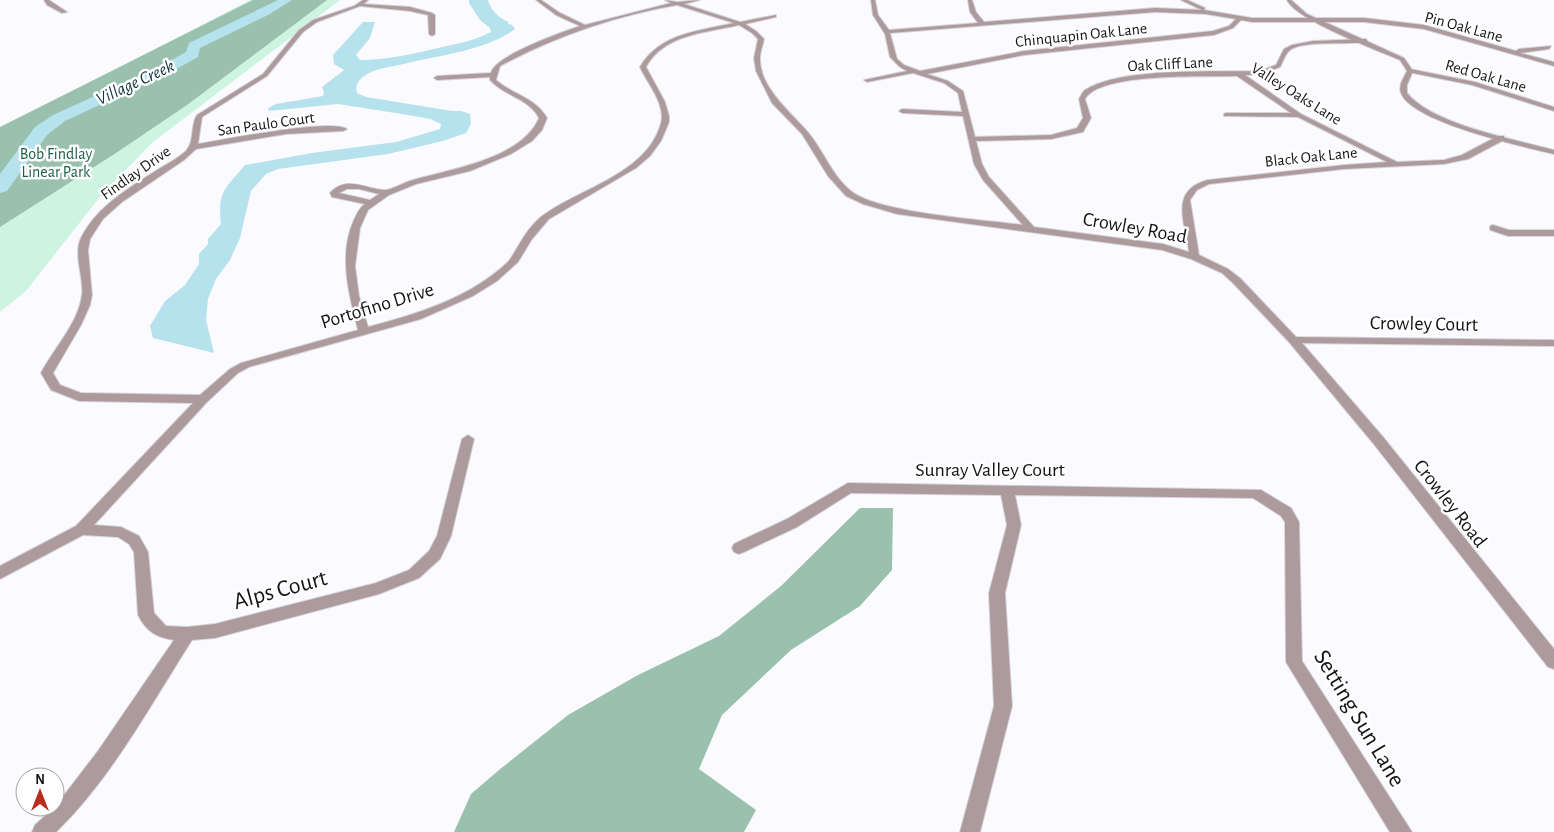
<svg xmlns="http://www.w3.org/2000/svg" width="1554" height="832" font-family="'Alegreya Sans',sans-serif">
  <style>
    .green { fill: #cdf4e1 }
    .forest { fill: #9ac0ae }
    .water { fill: #b6e2ee }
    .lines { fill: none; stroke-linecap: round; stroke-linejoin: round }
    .river { fill: #b6e2ee; fill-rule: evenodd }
    .minor-casing { stroke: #d6d5da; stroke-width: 2 }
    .tertiary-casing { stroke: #d6d5da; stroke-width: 2 }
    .minor { fill: #ac9a9d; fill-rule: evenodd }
    .tertiary { fill: #ac9a9d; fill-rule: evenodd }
    .labels { text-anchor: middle; stroke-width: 5; stroke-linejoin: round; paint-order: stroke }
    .far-street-label { font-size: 16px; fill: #141316; stroke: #fff }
    .far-park-label { font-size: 16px; fill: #1c5e45; stroke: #fff }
    .far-water-label { font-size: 18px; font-style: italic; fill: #0e3640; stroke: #fff }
    .street-label { font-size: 20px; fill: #141316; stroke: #fff }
    .near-street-label { font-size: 24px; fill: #141316; stroke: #fff }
  </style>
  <rect width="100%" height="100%" fill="#fbfaff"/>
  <!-- green -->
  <polygon class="green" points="250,0 340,0 153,142 103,193 26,291 0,312 0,129"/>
  <!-- forest -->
  <g class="forest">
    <polygon points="253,0 327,0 187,105 116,153 0,227 0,127"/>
    <polygon points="860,508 893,508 892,570 860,606 791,650 722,715 699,769 756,810 744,832 454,832 471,794 499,770 568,715 638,675 719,636 781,586"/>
  </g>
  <!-- water -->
  <path class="water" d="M 469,0 L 488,0 C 490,9 499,19 509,22 L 507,23 L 512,25 L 515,29 C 488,50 441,55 408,63 C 393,67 377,67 364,76 C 358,81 355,85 357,93 L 366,97 L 452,111 L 461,111 L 470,114 L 471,124 L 466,133 L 443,141 L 388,154 L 278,169 L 266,174 L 251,191 L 240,238 L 230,260 L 216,279 L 208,299 L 206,320 L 214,353 L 153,338 L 150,326 L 165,301 L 185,285 L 199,264 L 199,254 L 208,244 L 208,239 L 221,224 C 217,191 226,188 245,165 L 312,153 L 396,142 L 440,129 L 441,124 L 430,119 L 408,115 L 338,104 L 269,111 L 268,108 L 276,104 L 323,96 L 324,92 L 322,87 L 344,70 L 334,64 L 333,55 L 363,22 L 375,22 L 370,38 L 356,55 L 360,60 C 386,60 412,54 438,48 C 456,44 474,41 491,32 L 490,28 L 480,20 L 469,3 Z"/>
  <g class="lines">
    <!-- river -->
    <polygon class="river" points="278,0 292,0 268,15 200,48 198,57 173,71 65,121 47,135 7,191 0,193 0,174 35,127 53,115 163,65 186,52 189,43"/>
    <defs>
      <g id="minor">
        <polygon points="44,0 49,0 67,12 62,13 47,5"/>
        <path d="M 363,0 L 368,0 L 364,4 L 410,7 L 432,13 L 435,15 L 435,34 L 432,36 L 429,34 L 428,15 L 410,11 L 360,6 L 317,22 L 303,32 L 267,76 L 202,117 L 198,144 C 222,140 331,118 347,129 L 343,131 L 286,134 L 196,149 L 184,160 L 122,202 L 103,219 L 90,239 L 88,250 L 92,295 L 90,305 L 81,325 L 53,373 L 60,385 L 81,393 L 200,395 L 230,369 L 241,363 L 358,330 C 349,295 338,255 354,220 C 357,214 359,208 365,204 L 332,197 L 330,193 C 346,175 365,189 384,190 C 393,190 404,182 413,180 C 451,169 522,159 539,118 C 529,98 504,96 490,80 L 490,77 L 437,80 L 434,78 L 437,76 L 491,73 C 494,56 562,32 580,26 L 556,15 L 536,0 L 541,0 L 560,13 L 585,25 L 671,3 L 665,0 L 677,2 L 700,0 L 684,4 L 740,22 L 776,15 L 776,17 L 745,24 L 756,31 L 764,39 C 763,45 760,52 760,58 C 759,86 789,111 806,130 C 823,149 831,175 851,191 C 877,213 986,220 1023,225 L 983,180 L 974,164 L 963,116 L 902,113 L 899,111 L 902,109 L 962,112 L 958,93 L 944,83 L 913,73 L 867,82 L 864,80 L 907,71 L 900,67 L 890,57 L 885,34 L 873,15 L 871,0 L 875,0 L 878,15 L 889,30 L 978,23 L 970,12 L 968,0 L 972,0 L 976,12 L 984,22 L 1155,8 L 1202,10 L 1181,0 L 1187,0 L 1205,8 L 1204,10 L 1252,18 L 1364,18 L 1424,25 L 1516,51 L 1519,49 L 1551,46 L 1549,49 L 1520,53 L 1554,62 L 1554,66 L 1424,29 L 1364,22 L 1252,22 L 1241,20 L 1233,28 L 1214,35 L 1024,55 L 927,74 L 948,81 L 963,91 L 975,137 L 1051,135 L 1077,128 L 1083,118 L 1079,99 C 1081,96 1082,92 1085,90 C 1120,67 1215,72 1259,71 L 1276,65 L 1284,49 L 1292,45 L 1313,41 L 1366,39 L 1368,42 C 1350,45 1303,40 1290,50 C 1285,54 1283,62 1280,67 L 1260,75 L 1245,75 L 1301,114 L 1397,162 L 1444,160 L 1462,155 L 1498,136 L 1504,136 L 1504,140 L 1468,159 L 1444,164 L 1344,169 L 1209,184 L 1197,190 L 1190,200 L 1199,255 L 1228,269 L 1240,278 L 1296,337 L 1554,340 L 1554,346 L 1302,343 L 1383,437 L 1554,649 L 1554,669 L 1548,667 L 1373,443 L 1289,342 L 1232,282 L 1222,273 L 1191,259 L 1162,250 L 897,214 L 863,204 L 846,196 L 828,176 L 802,134 L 772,103 L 756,71 L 754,58 L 758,39 L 752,33 L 739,25 C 705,33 664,34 646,67 L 665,102 L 669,116 L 669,122 L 661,141 L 650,156 L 636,168 L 549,219 L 532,239 L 518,262 L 497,281 L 473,296 L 421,319 L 249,367 L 238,373 L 207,402 L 94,525 L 121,527 L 139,536 L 148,552 L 154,613 L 166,626 L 187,627 L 215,624 L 376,583 L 409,570 L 429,551 L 437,536 L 462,439 L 468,435 L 474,439 L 451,536 L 440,559 L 419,578 L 379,594 L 215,638 L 192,640 C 151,704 111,779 56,832 L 32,832 L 35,825 L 55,807 L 98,751 L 174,640 C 157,638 146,631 138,615 L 134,552 L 129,544 L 118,537 L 83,535 L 0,579 L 0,566 L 76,526 L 193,403 L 79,401 L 51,390 L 41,373 C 54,348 78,324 82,295 C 84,277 73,255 81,238 C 96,207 129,188 157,170 C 167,164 177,159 186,151 C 195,141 190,126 197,115 L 263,74 L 299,30 L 313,20 L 354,6 ZM 677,5 L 734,23 C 699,31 660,33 640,67 C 647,83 666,104 661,123 C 648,172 585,187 548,212 C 536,219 527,231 520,243 C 516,249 513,256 508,262 C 470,298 417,314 368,327 L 359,296 L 355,266 L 360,228 L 368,210 L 389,195 L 416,184 L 470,171 L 511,154 L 532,141 L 542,130 L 547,118 C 535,97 513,95 496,80 L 500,66 C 556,36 614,16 677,5 ZM 1155,12 L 1206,14 L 1236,19 L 1229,26 L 1213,31 L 1024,51 L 920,71 L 904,65 L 897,59 L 890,33 ZM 1237,76 L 1291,113 L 1226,113 L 1224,114 L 1224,116 L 1298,117 L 1387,162 L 1344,165 L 1208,180 C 1169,190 1185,222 1189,252 L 1163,244 L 1034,227 L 989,177 L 982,164 L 976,141 L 1051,139 L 1083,132 L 1091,118 L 1085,99 C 1100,72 1207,77 1237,76 ZM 347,189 L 359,189 L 379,194 L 370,200 L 339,193 Z"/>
        <polygon points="1410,69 1475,82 1554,107 1554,111 1472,85 1408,72 1408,70"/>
        <polygon points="1493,225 1509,230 1554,230 1554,236 1508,236 1490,230 1490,226"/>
        <polygon points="848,483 1261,490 1291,508 1299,522 1302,661 1412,832 1390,832 1286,662 1285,522 1281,516 1253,498 1015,495 1021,525 1005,593 1012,706 980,832 960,832 994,706 989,593 1007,525 1001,495 851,493 797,527 744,552 739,554 734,552 732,548 734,544 787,519"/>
      </g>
      <path id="tertiary" d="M 1287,0 L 1291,0 L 1307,14 L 1404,58 L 1413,71 L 1407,85 L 1407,93 C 1433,125 1514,139 1554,150 L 1554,154 C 1524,147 1411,122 1401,93 C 1398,86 1404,77 1407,71 L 1400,60 C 1377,50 1296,20 1287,0 Z"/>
    </defs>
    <!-- minor casing -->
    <use href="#minor" class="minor-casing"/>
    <!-- tertiary casing -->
    <use href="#tertiary" class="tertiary-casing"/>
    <!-- minor -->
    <use href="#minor" class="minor"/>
    <!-- tertiary -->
    <use href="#tertiary" class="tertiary"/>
  </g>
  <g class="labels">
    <!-- far-street labels -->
    <g class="far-street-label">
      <text transform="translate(1464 26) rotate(15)" y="6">Pin Oak Lane</text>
      <text transform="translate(1081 34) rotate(-6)" y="6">Chinquapin Oak Lane</text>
      <text transform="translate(1170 63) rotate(-3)" y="6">Oak Cliff Lane</text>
      <text transform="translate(1486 75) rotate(16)" y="6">Red Oak Lane</text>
      <text transform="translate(1297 93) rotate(32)" y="6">Valley Oaks Lane</text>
      <text transform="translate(266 123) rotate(-8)" y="6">San Paulo Court</text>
      <text transform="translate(1311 156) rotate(-6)" y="6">Black Oak Lane</text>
      <text transform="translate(135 172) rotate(-35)" y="6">Findlay Drive</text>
    </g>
    <!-- far-park labels -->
    <g class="far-park-label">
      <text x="56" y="159">Bob Findlay<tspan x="56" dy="18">Linear Park</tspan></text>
    </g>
    <!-- far-water labels -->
    <g class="far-water-label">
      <text transform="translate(135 82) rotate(-25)" y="6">Village Creek</text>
    </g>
    <!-- street labels -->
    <g class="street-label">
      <text transform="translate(1135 227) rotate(10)" y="7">Crowley Road</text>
      <text transform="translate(377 305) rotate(-17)" y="7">Portofino Drive</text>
      <text transform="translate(1424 323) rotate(1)" y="7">Crowley Court</text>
      <text x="990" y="476">Sunray Valley Court</text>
      <text transform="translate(1451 503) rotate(52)" y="7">Crowley Road</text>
    </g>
    <!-- near-street labels -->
    <g class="near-street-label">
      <text transform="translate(280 589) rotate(-15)" y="8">Alps Court</text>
      <text transform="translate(1360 718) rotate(59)" y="8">Setting Sun Lane</text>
    </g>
  </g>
  <!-- north arrow -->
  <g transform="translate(40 792)"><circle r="24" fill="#ffffff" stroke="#a1a1a2"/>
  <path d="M0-4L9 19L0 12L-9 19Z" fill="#b92c1e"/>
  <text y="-8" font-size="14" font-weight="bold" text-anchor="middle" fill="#141316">N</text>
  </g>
</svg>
